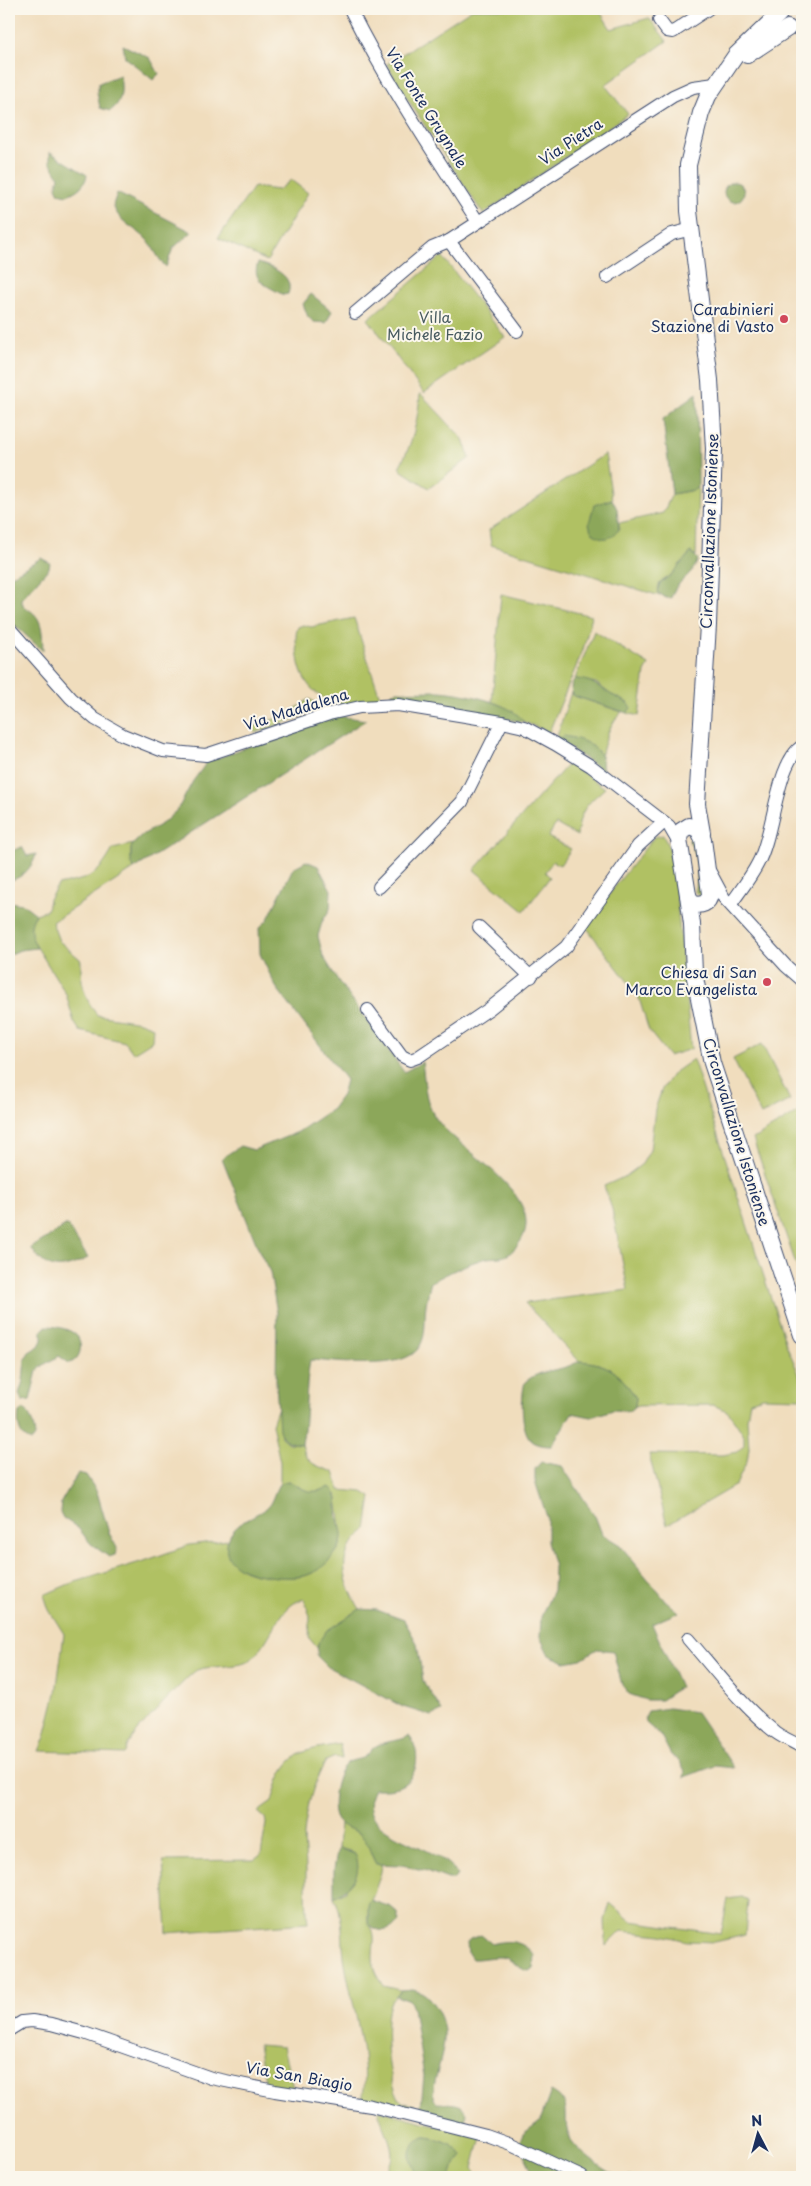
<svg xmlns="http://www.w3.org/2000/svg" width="811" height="2186" font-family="'Playpen Sans',sans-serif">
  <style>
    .green { fill: #b0c164; stroke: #667861 }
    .forest { fill: #8ca75a; stroke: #546b5c }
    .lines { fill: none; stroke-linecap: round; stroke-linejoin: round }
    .minor-casing { stroke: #3b496c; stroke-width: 14 }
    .major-casing { stroke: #3b496c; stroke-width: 18 }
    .minor { stroke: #fff; stroke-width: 12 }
    .major { stroke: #fff; stroke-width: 16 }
    .poi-dot { fill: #d1495b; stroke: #fbf7ec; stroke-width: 2 }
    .labels { text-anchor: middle; stroke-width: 4; stroke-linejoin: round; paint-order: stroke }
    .street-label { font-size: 15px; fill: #1b2f5e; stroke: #fbf7ec }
    .poi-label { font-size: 15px; fill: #1b2f5e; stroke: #fbf7ec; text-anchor: end }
    .park-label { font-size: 15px; fill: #485b60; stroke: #fbf7ec }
  </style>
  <rect width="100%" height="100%" fill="#fbf7ec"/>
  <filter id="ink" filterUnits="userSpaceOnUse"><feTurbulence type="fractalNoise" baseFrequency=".02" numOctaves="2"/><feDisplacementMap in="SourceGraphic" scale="10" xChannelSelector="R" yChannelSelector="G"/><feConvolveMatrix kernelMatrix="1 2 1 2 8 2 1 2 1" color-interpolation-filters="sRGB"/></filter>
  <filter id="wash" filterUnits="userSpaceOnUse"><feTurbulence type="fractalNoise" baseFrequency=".0096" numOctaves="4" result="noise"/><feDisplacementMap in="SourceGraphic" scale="20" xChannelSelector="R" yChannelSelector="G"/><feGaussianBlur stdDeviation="1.12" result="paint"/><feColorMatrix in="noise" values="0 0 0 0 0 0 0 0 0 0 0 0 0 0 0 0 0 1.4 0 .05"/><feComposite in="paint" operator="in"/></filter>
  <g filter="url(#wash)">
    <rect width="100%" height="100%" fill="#f0ddbd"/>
    <!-- green -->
    <g class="green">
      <polygon points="472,9 584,9 586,11 599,10 611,29 649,18 667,41 605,85 628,114 483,214 401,89 387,64"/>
      <polygon points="291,180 308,193 267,261 218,238 254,187 278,190"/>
      <polygon points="442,256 505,337 424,393 368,319"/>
      <path d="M 420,393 L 463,439 L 470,458 L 429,488 L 402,471 L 399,467 C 413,444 418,419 420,393 Z"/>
      <polygon points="605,454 612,499 605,501 619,529 619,523 663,513 672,494 694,490 698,487 696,556 691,552 671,575 660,583 657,592 660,596 491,545 489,530"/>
      <polygon points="501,594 592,616 583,650 549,732 524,722 492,702"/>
      <path d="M 354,618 L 381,700 C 370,702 357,705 346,705 C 319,702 301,684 298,657 C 297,647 294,636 298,627 L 303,625 L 311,627 Z"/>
      <polygon points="594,631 649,665 645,672 639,716 627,713 629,711 628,703 610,694 596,683 575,679"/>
      <path d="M 571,692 L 574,696 L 622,712 C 609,724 605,740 601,757 L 598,751 L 556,739 Z"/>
      <path d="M 309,699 L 320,705 L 322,709 L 255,733 L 254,725 C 272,722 295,711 309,699 Z"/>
      <path d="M 569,763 L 605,788 C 586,805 580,810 577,836 L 556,824 L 548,837 L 571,849 L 560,865 L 553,861 L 545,872 L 550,877 L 524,911 L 474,870 Z"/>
      <polygon points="663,835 669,848 674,871 691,1049 669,1056 649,1031 638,995 586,927 616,885 654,837"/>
      <path d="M 695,836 L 699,881 L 704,890 L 703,895 L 700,896 L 695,892 C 699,877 698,855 689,841 L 691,837 Z"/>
      <path d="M 133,844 C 129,852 131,861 134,869 L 52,922 L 59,941 L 81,960 C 80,981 84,998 97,1015 L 140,1022 L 153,1027 L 152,1041 L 133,1053 L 125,1042 L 80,1031 L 74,1022 L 66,994 L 30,936 L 30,924 L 36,914 L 47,910 L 49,899 L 58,885 C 89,878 96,879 113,849 Z"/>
      <polygon points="762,1044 790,1100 761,1115 733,1059"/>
      <path d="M 693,1059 L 786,1344 L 802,1381 L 802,1398 L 763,1397 L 750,1401 L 747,1419 L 749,1448 L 747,1461 L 736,1485 L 667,1525 L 649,1454 L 723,1455 L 737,1452 L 744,1445 L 744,1436 L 736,1423 L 727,1411 L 713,1405 L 635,1406 L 636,1398 C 619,1373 612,1364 579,1361 L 525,1303 L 628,1290 L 612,1209 L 604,1186 L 626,1176 L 642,1164 L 650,1150 L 655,1109 L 662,1089 L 673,1073 Z"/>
      <polygon points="802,1110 802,1282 753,1139"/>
      <path d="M 278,1407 L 281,1437 L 288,1443 L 302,1444 C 307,1465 315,1465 334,1472 L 340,1490 L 363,1492 L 371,1497 L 366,1530 C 335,1554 342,1579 360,1609 L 318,1643 L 318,1649 L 309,1638 L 310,1616 L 304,1599 C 278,1604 270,1646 249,1661 C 239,1668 209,1665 197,1670 C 190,1673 136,1731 131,1740 C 128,1744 126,1749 125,1754 L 39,1751 L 45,1737 L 56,1693 L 64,1634 L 49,1610 L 44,1595 L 69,1584 L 147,1560 L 189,1545 L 228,1540 L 227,1549 C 230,1555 235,1565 240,1568 C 251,1576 291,1579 304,1576 C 317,1573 337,1556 341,1543 C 343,1537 338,1504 336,1494 L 322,1490 L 315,1492 L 306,1491 L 289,1481 L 280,1483 L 280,1462 L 272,1424 Z"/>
      <path d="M 340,1744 L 342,1759 L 335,1757 L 326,1761 C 313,1783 306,1809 304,1835 C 304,1846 306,1858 306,1869 C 306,1889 306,1903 308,1923 L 167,1933 L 163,1861 L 254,1860 L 261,1855 L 266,1823 L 265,1818 L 258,1812 L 272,1802 C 276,1786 282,1765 298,1755 C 307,1749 329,1746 340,1744 Z"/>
      <path d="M 340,1823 C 346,1829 355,1829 361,1835 C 369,1843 370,1854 376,1864 L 382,1865 C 380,1887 366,1900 368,1923 C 380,1935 370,1950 374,1965 C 375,1973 380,1979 384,1986 L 401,1990 C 398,1994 392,1998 391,2001 C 382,2021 387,2088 403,2103 L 415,2105 L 412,2113 L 362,2099 C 372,2065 351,2001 345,1964 C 341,1942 345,1918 334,1897 L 346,1891 L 350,1851 L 338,1848 Z"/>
      <polygon points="742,1897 748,1900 745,1935 715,1942 687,1941 662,1935 621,1931 606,1946 605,1920 610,1903 631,1921 721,1934 728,1899"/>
      <polygon points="258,2045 283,2047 294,2092 266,2085"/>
      <path d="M 378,2110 L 481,2137 L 473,2168 L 477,2177 L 451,2177 L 455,2164 L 462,2156 C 454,2142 439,2138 424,2137 L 415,2171 L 420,2177 L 387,2177 C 387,2168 392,2163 392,2154 C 391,2139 382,2124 378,2110 Z"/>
    </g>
    <!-- forest -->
    <g class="forest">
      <polygon points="123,45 150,58 159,74 153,80 125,57"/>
      <path d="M 120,75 C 122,90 123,102 110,111 L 100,108 L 97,92 L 99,83 Z"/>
      <path d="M 50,152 L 87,175 C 85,186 77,191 67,195 L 59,193 L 56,187 L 59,177 L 50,162 Z"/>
      <circle cx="734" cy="192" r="10"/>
      <path d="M 117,193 L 192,232 L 173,248 L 166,267 C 158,259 155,250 148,241 C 136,227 119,224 113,205 Z"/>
      <path d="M 258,263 C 271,267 295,275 288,294 L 283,295 C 271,287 250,282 258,263 Z"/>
      <polygon points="311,294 332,311 326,323 314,322 308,317 303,304"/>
      <polygon points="697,393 698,487 694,490 672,494 663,419"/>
      <path d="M 612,499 L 617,509 L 619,529 C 611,541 601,541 591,531 L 589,523 L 594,505 Z"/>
      <path d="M 691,552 L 698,559 C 693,577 676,580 671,598 L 666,598 L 657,592 L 660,583 L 671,575 Z"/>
      <path d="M 41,558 L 50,563 L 49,568 L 21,599 L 24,607 C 44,616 42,632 43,651 L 9,620 L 9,577 Z"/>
      <path d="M 575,679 C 592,679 598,687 612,695 C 619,699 627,700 631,708 L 627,713 L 574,696 C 570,690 570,684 575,679 Z"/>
      <path d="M 398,691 C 412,692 424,691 438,691 C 460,692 512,702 524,722 L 392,700 L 392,692 Z"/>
      <polygon points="332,715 366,720 134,869 131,862 131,848 133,844 144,834 163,823 178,809 193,781 207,762"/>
      <path d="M 564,736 C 582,739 606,747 602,770 L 556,739 Z"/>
      <path d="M 22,847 L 27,856 L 36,854 C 34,865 23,878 11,880 L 9,878 L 9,852 Z"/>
      <path d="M 306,861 L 318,866 L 331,890 L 330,909 L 322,922 L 318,936 L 323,956 L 339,982 L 404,1072 L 422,1062 C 425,1081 424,1100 435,1117 C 457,1152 568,1204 509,1254 C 504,1258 494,1257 487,1258 C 467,1263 449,1273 431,1282 C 429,1290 427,1297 426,1305 C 424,1318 427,1334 420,1346 C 405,1373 336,1361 310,1360 C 305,1388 307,1416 302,1444 C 290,1443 283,1442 279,1430 L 276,1381 L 277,1313 L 270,1272 L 260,1253 L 222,1158 L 240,1146 L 254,1150 L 298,1132 L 332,1109 L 342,1095 L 346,1080 L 276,987 L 260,954 L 259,928 L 268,919 L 293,868 Z"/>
      <path d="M 9,902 L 23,904 L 36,914 C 28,927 30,935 37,948 L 20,950 L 9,955 Z"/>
      <path d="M 67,1225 L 88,1258 C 63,1270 48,1274 31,1248 Z"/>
      <path d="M 46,1326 C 56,1326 71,1329 77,1336 C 84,1345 80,1361 69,1363 L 59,1356 L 45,1364 L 37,1371 L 30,1400 L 22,1401 L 19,1394 L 23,1381 L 25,1359 L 29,1352 L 39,1346 L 42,1340 L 42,1331 Z"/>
      <path d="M 579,1361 C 610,1363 620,1373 636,1398 L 635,1406 L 629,1411 L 613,1410 L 591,1417 L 572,1413 L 551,1446 C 545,1446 537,1445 532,1441 C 520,1431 521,1396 525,1382 C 543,1367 560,1373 579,1361 Z"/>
      <path d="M 24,1409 C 32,1417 34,1426 35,1437 L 32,1441 C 19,1438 17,1424 19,1413 Z"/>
      <polygon points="541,1462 562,1466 595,1516 602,1534 620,1545 666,1601 679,1612 652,1624 680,1687 661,1700 646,1700 629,1694 622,1685 613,1651 597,1649 581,1659 565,1662 549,1655 540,1637 541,1617 553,1590 554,1567 547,1542 547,1517 535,1481 535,1469"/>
      <polygon points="78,1473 86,1475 97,1492 109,1533 117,1548 115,1555 109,1557 91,1544 78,1528 63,1518 60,1512 61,1502"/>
      <path d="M 288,1481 C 307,1491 309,1495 330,1487 C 340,1495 336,1507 338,1519 C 339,1525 343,1531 342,1537 C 341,1553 319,1573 304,1576 C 282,1580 216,1576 228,1540 C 233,1524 253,1517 265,1509 C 273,1504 274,1490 280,1483 Z"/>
      <polygon points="360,1609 377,1610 404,1620 417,1643 423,1681 442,1711 432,1716 403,1707 328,1667 317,1656 318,1643 326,1631"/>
      <polygon points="669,1708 696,1712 734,1768 715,1766 684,1777 685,1772 680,1762 671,1755 661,1736 646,1723 645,1717 648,1711"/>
      <path d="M 409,1736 C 421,1750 419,1776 402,1785 C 393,1790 383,1789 374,1789 C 348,1838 441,1841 457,1875 L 454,1879 L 448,1879 L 427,1871 L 402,1865 L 376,1864 C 370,1854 369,1842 360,1834 C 352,1828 339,1828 335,1817 C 330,1804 336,1771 347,1763 C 351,1760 357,1760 362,1758 C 368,1755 371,1749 376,1746 C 386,1740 399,1742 409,1736 Z"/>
      <path d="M 338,1848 L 355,1854 C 364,1874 350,1888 334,1897 L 334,1869 Z"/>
      <path d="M 370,1900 L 391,1907 L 398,1913 L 399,1922 C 389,1932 379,1934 368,1923 L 368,1905 Z"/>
      <path d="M 481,1935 L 492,1944 C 509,1939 523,1941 534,1955 L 533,1968 L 529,1971 C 521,1970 515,1963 508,1959 C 499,1954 481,1960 472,1959 L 468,1953 L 467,1943 L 470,1939 Z"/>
      <path d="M 413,1989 C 424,1992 428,1996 434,2005 C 457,2038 434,2064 433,2099 L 437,2103 C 449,2104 462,2101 467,2113 L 465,2121 L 453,2125 L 420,2116 L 424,2076 L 413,2008 L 410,2001 L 396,1996 L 401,1990 Z"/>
      <path d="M 551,2091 C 576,2104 560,2119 570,2138 C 576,2150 603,2170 615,2175 C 620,2177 626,2177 631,2177 L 571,2177 L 566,2175 L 561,2177 L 535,2177 L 519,2144 L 523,2134 L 540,2121 Z"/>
      <path d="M 424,2137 C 439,2138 454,2142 462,2156 L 455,2164 L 451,2177 L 420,2177 C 408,2163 404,2145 424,2137 Z"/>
    </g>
  </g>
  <g filter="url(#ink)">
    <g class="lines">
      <defs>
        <g id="minor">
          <path d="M 350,9 C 387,83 433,152 478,222"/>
          <polyline points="659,20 667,31 673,32 708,9"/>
          <polyline points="607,277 672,234 692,229"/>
          <polyline points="355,313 432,248 449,241"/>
          <polyline points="517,331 449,241 673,96 693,87 715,84"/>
          <polyline points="9,628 71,698 95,719 123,735 163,751 206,755 329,714 360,707 398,705 502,722 524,727 555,744 591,766 669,826 680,845"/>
          <polyline points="710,872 724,898 786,966 802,980"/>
          <polyline points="379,887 462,802 502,722"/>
          <path d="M 731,904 C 740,891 751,877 758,863 C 774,834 776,763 802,746"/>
          <polyline points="479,927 531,977"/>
          <polyline points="368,1010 402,1056 410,1060 418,1057 489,1009 566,947 638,846 664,822"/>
          <path d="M 688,1639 C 716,1671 742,1706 775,1732 C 783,1738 793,1742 802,1747"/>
          <polyline points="9,2030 22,2022 32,2021 51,2024 84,2033 211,2078 275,2091 371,2106 486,2135 511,2144 582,2177"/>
        </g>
        <g id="major">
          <polyline points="747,55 788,28"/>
          <path d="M 689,826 L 698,829 L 703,839 L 710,894 C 709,904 701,906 692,904 L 688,895 L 679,839 L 681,831 Z"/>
          <polyline points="702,833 697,804 708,625 714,449 710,380 689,211 688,165 701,113 708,96 736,55 780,13"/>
          <polyline points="688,895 692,924 694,973 712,1063 802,1335"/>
        </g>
      </defs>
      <!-- minor casing -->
      <use href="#minor" class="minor-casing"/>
      <!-- major casing -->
      <use href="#major" class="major-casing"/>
      <!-- minor -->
      <use href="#minor" class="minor"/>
      <!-- major -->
      <use href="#major" class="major"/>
    </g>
  </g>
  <!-- markers -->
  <g class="poi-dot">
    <circle cx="784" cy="319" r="5"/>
    <circle cx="767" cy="982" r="5"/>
  </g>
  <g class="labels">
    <!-- street labels -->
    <g class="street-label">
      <text transform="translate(426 108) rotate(58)" y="5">Via Fonte Grugnale</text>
      <text transform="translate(571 142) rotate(-33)" y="5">Via Pietra</text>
      <text transform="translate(710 531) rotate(-88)" y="5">Circonvallazione Istoniense</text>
      <text transform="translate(296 710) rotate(-17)" y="5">Via Maddalena</text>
      <text transform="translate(736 1132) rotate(73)" y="5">Circonvallazione Istoniense</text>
      <text transform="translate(299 2077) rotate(10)" y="5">Via San Biagio</text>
    </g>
    <!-- poi labels -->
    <g class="poi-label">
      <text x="774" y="315">Carabinieri<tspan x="774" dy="17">Stazione di Vasto</tspan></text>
      <text x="757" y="978">Chiesa di San<tspan x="757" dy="17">Marco Evangelista</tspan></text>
    </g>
    <!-- park labels -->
    <g class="park-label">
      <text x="435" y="323">Villa<tspan x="435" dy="17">Michele Fazio</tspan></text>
    </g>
  </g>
  <!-- margin -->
  <rect width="811" height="2186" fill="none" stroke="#fbf7ec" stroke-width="30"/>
  <!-- north arrow -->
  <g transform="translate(758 2134) rotate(354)" stroke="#fbf7ec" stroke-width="4" paint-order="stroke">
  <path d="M0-4L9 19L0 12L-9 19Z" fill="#1b2f5e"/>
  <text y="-8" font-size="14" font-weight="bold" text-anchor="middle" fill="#1b2f5e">N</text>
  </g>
</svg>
